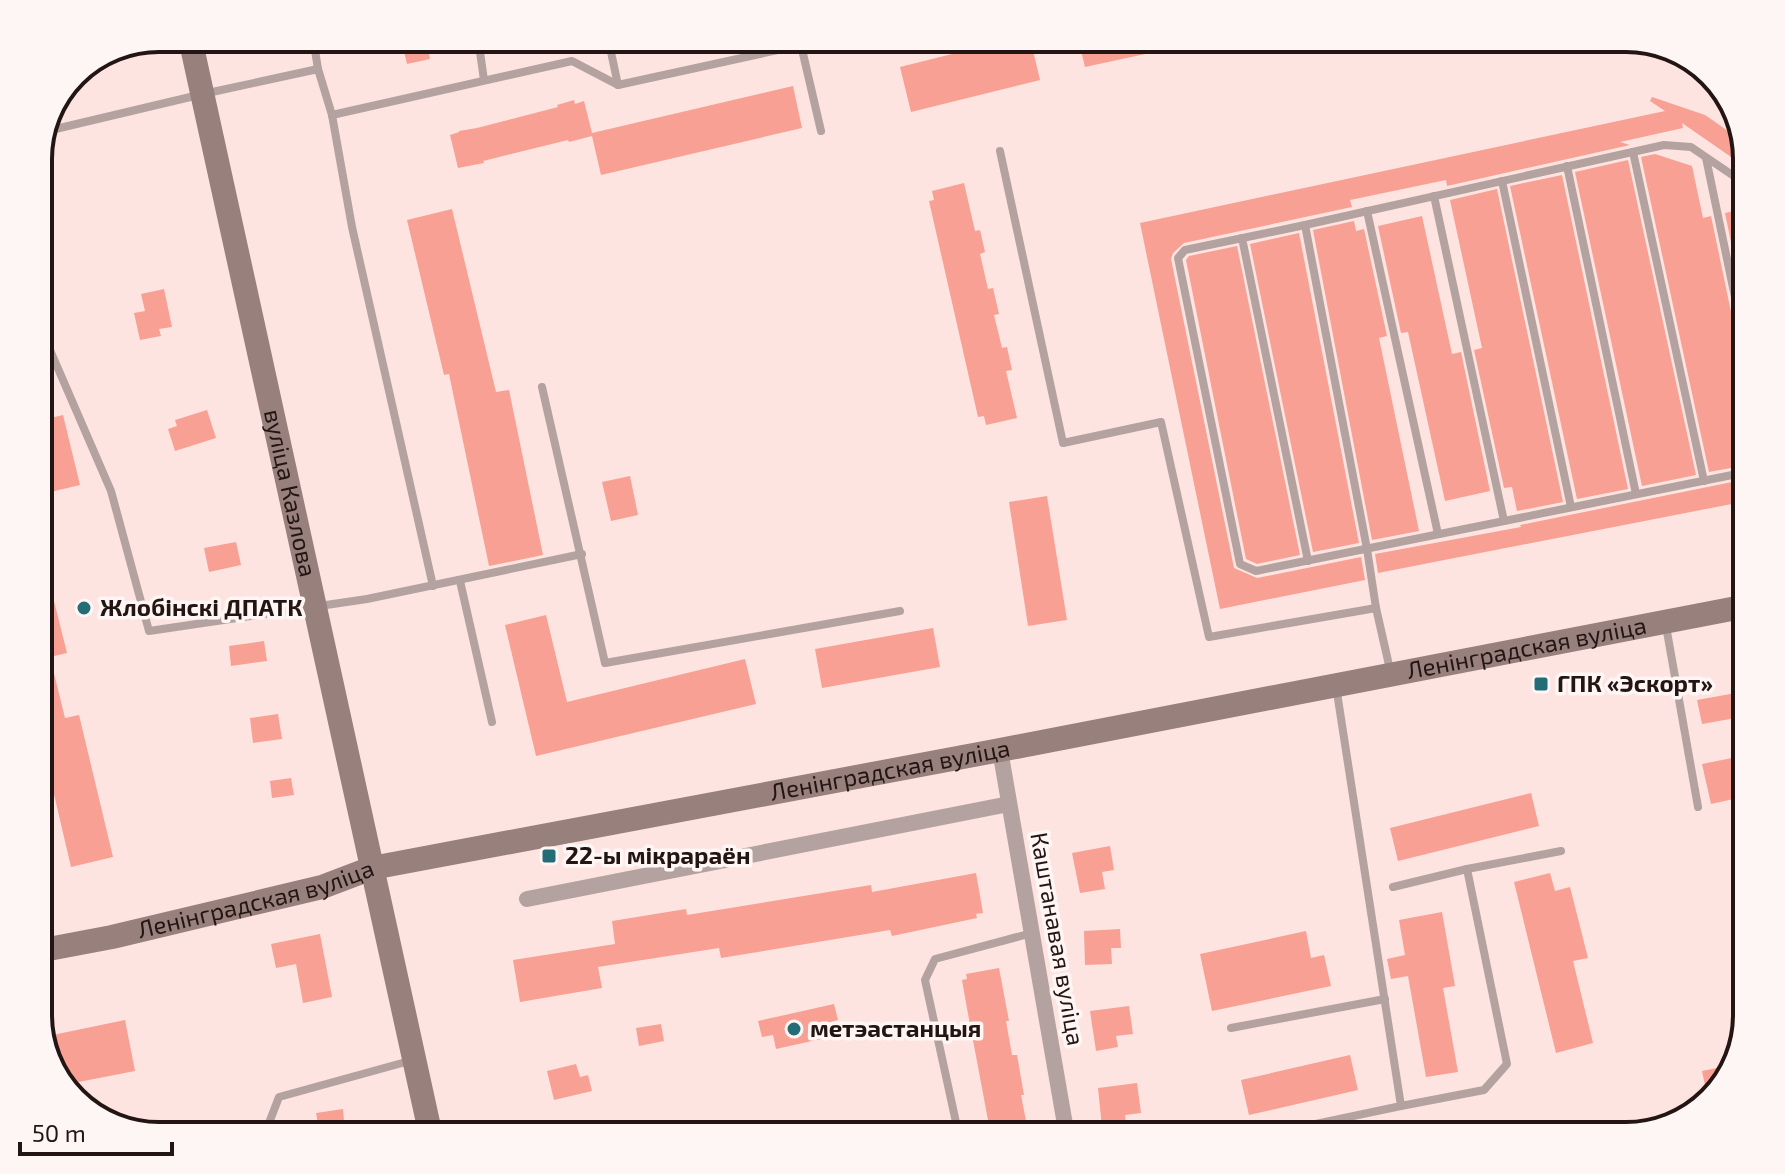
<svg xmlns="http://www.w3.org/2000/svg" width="1785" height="1174" font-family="'Exo 2',sans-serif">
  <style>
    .building { fill: #f8a094 }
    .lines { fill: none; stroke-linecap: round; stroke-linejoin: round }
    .lane { stroke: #b4a2a0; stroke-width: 8 }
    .street { stroke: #b4a2a0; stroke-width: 16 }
    .secondary { stroke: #98807c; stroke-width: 24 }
    .poi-dot { fill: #246d77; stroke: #fef6f4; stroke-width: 3 }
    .labels { text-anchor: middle; stroke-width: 7; stroke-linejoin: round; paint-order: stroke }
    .street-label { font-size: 24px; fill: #231513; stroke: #fef6f4 }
    .poi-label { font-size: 24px; font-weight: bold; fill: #231513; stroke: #fef6f4; text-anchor: start }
    .rim { fill: none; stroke: #231513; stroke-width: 4 }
  </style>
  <rect width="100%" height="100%" fill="#fde4e0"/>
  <!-- building -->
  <g class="building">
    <polygon points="401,38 425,38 430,59 407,64"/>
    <polygon points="1016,38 1030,38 1040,80 911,112 900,67"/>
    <polygon points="1078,38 1186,38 1187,45 1085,67"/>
    <polygon points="793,86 802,128 601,175 592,136 569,142 568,140 483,161 484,163 458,168 450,135 459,132 459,131 477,128 558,107 557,105 574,100 575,104 584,101 592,133"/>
    <polygon points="1652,97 1705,115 1744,142 1747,152 1747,168 1682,123 1683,128 1620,142 1630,145 1447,186 1446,180 1350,200 1352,207 1184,243 1173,253 1171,259 1234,568 1257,578 1361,557 1365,580 1220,609 1140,223 1665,111 1650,101"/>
    <polygon points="1655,154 1692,166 1703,218 1711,216 1740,355 1733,356 1747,419 1747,465 1709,472 1641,157"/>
    <polygon points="1628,160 1696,475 1642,486 1575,172"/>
    <polygon points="1562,175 1628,489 1577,499 1510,186"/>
    <polygon points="964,183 975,231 980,230 985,252 980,254 988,289 993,288 999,314 994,315 1002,348 1007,347 1012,370 1006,371 1017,418 986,425 984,416 978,417 929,201 934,200 932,191"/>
    <polygon points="1497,189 1563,502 1517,511 1512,487 1504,488 1474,350 1482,348 1450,200"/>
    <polygon points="1747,208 1747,320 1725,213"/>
    <polygon points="452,209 496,392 509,390 543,555 489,566 449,374 444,375 407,220"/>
    <polygon points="1422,216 1452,354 1461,352 1490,491 1445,501 1408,332 1401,333 1378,226"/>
    <polygon points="1354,221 1356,231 1364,229 1387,336 1379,338 1419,531 1372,540 1313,230"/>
    <polygon points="1299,233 1359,543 1313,552 1250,244"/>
    <polygon points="1237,246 1300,555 1257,564 1246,559 1186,260 1189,256"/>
    <polygon points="164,289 172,327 159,329 161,336 140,340 134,313 145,311 141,294"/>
    <polygon points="207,410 216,438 175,451 168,429 177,426 175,420"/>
    <polygon points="63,415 80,485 38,495 38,421"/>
    <polygon points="630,476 638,515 611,521 602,482"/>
    <polygon points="1747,479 1747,501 1378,573 1375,554 1521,527 1520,525"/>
    <polygon points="1047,496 1067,620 1028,626 1009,502"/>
    <polygon points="236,542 241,565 209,572 204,548"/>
    <polygon points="38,561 44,561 67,653 50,657 65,718 79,715 113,857 71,867 53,790 38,793 38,777 47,775 38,740 38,715 44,714 38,690"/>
    <polygon points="546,615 567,702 745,659 756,704 536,756 505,625"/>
    <polygon points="933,628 940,667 822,688 815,649"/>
    <polygon points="264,641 267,661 231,666 229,646"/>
    <polygon points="1747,691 1747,716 1702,724 1697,700"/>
    <polygon points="278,714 282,739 253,743 250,718"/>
    <polygon points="1747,755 1747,796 1711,804 1702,764"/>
    <polygon points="291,778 294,795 272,798 270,781"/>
    <polygon points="1531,793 1539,826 1398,861 1390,828"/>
    <polygon points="1110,846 1114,870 1102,872 1105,889 1080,893 1072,853"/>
    <polygon points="976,873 983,913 976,914 977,918 892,936 890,930 721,958 719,948 598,967 602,988 520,1002 513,960 615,944 612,921 686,909 687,915 871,885 872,892"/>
    <polygon points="1550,873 1555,891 1570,887 1588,958 1573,961 1593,1043 1556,1053 1514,882"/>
    <polygon points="1442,912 1455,986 1443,988 1458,1072 1426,1077 1408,976 1391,979 1387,959 1405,955 1399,920"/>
    <polygon points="1120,929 1121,948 1111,948 1112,964 1085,965 1084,931"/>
    <polygon points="1306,931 1311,958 1324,955 1331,986 1212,1011 1200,954"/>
    <polygon points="320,934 332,997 303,1003 296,964 276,968 271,944"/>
    <polygon points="999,968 1009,1021 1006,1021 1012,1055 1017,1055 1024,1095 1021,1095 1029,1136 991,1136 966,1003 962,980 967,979 966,974"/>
    <polygon points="834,1004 838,1020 827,1023 830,1037 776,1049 773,1035 762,1037 758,1021"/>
    <polygon points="1129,1006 1133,1034 1116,1036 1118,1047 1096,1051 1090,1011"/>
    <polygon points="125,1020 135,1071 63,1085 54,1075 43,1037"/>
    <polygon points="661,1024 664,1041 639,1046 636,1028"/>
    <polygon points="1350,1055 1358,1090 1249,1115 1241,1080"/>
    <polygon points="576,1064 580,1077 588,1075 592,1091 554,1100 547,1071"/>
    <polygon points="1732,1065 1727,1082 1708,1099 1702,1071"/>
    <polygon points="1137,1083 1141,1113 1125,1115 1126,1124 1102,1127 1098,1088"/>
    <polygon points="343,1109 344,1121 355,1120 357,1136 309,1136 308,1126 318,1124 316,1113"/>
  </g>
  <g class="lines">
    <!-- lane -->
    <g class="lane">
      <polyline points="313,38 318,69"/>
      <polyline points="478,38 484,80"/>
      <polyline points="608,38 618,85"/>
      <polyline points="801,45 826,38"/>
      <polyline points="332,115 572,61 618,85 801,45 821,131"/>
      <polyline points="47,131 203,94 318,69 332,115 352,227 433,586"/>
      <polyline points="1000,151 1063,443 1161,422 1209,637 1376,608 1391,674"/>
      <polyline points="1633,152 1704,481"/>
      <polyline points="1706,158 1747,355"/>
      <polyline points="1567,166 1636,494"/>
      <polyline points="1502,181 1571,507"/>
      <polyline points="1747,185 1691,147 1664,145 1305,225 1185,250 1178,258 1240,564 1256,571 1747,472"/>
      <polyline points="1434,196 1504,521"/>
      <polyline points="1367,211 1438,534"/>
      <polyline points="1305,225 1367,549 1376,608"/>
      <polyline points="1242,238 1308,561"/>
      <polyline points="38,288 47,318 50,350 111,491 149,631 367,599 582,554"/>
      <polyline points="542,387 605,663 900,611"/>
      <polyline points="460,581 492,722"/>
      <polyline points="1666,626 1698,807"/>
      <polyline points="1467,869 1561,851"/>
      <polyline points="1393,887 1467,869 1507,1064 1484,1090 1401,1106"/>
      <polyline points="1231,1028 1385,999"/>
      <polyline points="264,1136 279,1097 413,1060"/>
      <polyline points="959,1136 925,980 935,959 1032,933"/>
      <polyline points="1258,1136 1401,1106 1336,686"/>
    </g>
    <!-- street -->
    <g class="street">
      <polyline points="1000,750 1067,1136"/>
      <polyline points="527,899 1009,804"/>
    </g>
    <!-- secondary -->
    <g class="secondary">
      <path id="s1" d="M 190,38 L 431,1136"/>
      <path id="s2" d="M 38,951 L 112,937 L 322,887 L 372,868 L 1000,750 L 1747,606"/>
    </g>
  </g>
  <!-- markers -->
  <g class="poi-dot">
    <circle cx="84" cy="608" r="8"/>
    <rect x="1533" y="676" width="16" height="16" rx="4"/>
    <rect x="541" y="848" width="16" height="16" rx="4"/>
    <circle cx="794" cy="1029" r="8"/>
  </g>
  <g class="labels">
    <!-- street labels -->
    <g class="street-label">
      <text dy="8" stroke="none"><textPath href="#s1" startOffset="466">вуліца Казлова</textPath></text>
      <text dy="8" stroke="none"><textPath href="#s2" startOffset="1520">Ленінградская вуліца</textPath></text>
      <text dy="8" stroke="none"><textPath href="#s2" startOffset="872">Ленінградская вуліца</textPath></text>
      <text dy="8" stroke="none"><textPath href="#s2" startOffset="224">Ленінградская вуліца</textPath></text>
      <text transform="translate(1057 939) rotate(80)" y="8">Каштанавая вуліца</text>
    </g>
    <!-- poi labels -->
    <g class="poi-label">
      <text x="100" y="616">Жлобінскі ДПАТК</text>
      <text x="1557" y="692">ГПК «Эскорт»</text>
      <text x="565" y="864">22-ы мікрараён</text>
      <text x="810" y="1037">метэастанцыя</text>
    </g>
  </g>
  <!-- crop -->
  <path d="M0 0H1785V1174H0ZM159 52H1626A107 107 0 0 1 1733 159V1015A107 107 0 0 1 1626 1122H159A107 107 0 0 1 52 1015V159A107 107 0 0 1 159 52Z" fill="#fef6f4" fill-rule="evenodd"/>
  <path class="rim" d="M159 52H1626A107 107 0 0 1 1733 159V1015A107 107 0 0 1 1626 1122H159A107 107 0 0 1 52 1015V159A107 107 0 0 1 159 52Z"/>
  <!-- scale -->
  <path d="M20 1142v12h152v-12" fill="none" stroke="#231513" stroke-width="4"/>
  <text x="32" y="1142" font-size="24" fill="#231513" stroke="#fef6f4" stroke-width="6" paint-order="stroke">50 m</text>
</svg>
